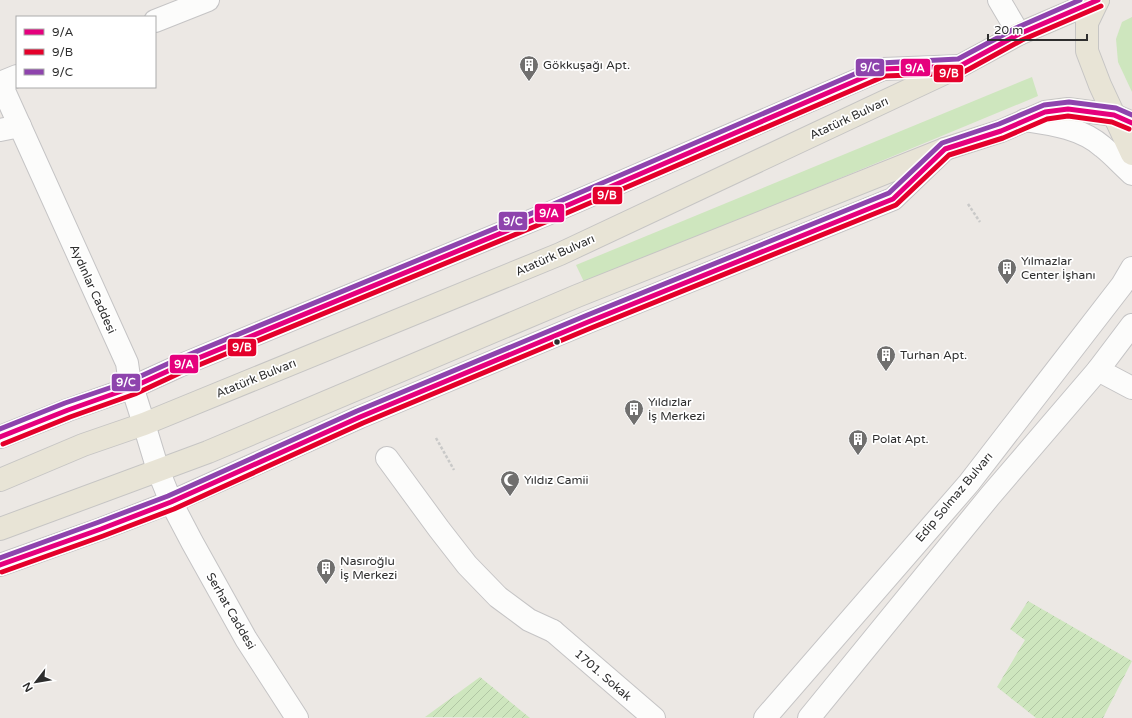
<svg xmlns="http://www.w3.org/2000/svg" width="1132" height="718" font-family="'Varela Round',sans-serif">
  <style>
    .grass { fill: #cee6be }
    .garden { fill: url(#garden-furrows) }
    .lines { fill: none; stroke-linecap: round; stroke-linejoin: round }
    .pedestrian-casing { stroke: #c5c4c5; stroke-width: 24 }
    .minor-casing { stroke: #c5c4c5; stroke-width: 24 }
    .tertiary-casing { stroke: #c5c4c5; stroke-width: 24 }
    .secondary-casing { stroke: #c5c4c5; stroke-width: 24 }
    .primary-casing { stroke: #c6c5c4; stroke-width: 24 }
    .path { stroke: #c9c9c8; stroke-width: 2.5; stroke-dasharray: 3 2; stroke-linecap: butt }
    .pedestrian { stroke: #fcfcfb; stroke-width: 22 }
    .minor { stroke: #fcfcfb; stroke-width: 22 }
    .tertiary { stroke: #fcfcfb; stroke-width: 22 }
    .secondary { stroke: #fcfcfb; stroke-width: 22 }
    .primary { stroke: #e8e4d6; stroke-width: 22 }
    .bus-1-casing { stroke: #fff; stroke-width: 8 }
    .bus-2-casing { stroke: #fff; stroke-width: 8 }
    .bus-3-casing { stroke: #fff; stroke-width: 8 }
    .bus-1 { stroke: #e5007d; stroke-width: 5 }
    .bus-2 { stroke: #e4002b; stroke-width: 5 }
    .bus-3 { stroke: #8e44ad; stroke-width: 5 }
    .bus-dot { fill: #2e2e2e; stroke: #fff; stroke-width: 1.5 }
    .labels { text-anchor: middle; stroke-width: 3.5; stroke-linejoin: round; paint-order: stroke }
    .poi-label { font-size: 12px; fill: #2e2e2e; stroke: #fff; text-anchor: start }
    .street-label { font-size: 12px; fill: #2e2e2e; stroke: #fff }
    .line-badge { stroke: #fff; stroke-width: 1.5 }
    .badge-label { font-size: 11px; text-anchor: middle; font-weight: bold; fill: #fff }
  </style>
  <defs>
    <pattern id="garden-furrows" width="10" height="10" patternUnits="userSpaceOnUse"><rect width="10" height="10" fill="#cee6be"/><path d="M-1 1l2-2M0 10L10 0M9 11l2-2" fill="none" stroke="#b1c6a4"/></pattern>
  </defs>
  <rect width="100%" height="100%" fill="#ece8e4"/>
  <!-- grass -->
  <g class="grass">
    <polygon points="1132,17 1132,92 1118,62 1116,39 1122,22"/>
    <polygon points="1032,77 1038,96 585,284 576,265"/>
  </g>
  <!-- garden -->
  <g class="garden">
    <polygon points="1028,601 1132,661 1103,718 1036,718 997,687 1025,640 1010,629"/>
    <polygon points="480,677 530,718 425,717"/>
  </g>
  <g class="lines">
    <defs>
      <polyline id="pedestrian" points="387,458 439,529 467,565 498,597 529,620 553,631"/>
      <g id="minor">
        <polyline points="155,21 208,0"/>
        <polyline points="0,83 17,76"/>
        <polyline points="0,130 20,126"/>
        <polyline points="1098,370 1132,388"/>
        <polyline points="553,631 654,718"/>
      </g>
      <g id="tertiary">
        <polyline points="999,0 1019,34"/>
        <polyline points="0,82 127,363 129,377 144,424 158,470 171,502 192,542 246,639 297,718"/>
        <polyline points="0,437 68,410 133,387 179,366 545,215 883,69 960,66"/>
        <polyline points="0,565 101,529 171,502 360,417 588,322 893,199 945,149"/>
      </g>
      <g id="secondary">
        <path d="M 1025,120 C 1052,124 1082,128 1103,147 C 1113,155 1122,165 1132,174"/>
        <polyline points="765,718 969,483 1122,285 1132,268"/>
        <polyline points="809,718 990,496 1098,370 1132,325"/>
      </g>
      <g id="primary">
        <polyline points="1098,0 1087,23 1087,51 1100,85 1132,154"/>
        <polyline points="0,480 83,445 144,424 560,254 960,66 1019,34 1098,0"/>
        <polyline points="0,529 208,452 577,296 945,149 1001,131 1045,112 1068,109 1114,115 1132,123"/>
      </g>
    </defs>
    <!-- pedestrian casing -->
    <use href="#pedestrian" class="pedestrian-casing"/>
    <!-- minor casing -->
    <use href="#minor" class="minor-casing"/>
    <!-- tertiary casing -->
    <use href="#tertiary" class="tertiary-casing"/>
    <!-- secondary casing -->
    <use href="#secondary" class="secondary-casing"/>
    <!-- primary casing -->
    <use href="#primary" class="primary-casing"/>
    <!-- path -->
    <g class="path">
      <polyline points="968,204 980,222"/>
      <polyline points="436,438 454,470"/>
    </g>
    <!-- pedestrian -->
    <use href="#pedestrian" class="pedestrian"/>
    <!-- minor -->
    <use href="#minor" class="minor"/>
    <!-- tertiary -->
    <use href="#tertiary" class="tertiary"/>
    <!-- secondary -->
    <use href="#secondary" class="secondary"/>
    <!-- primary -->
    <use href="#primary" class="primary"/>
    <defs>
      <g id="bus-1">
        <polyline points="0,437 68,410 133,387 179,366 545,215 883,69 960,66 1019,34 1098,0"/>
        <polyline points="0,565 101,529 171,502 360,417 588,322 893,199 945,149 1001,131 1045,112 1068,109 1114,115 1132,123"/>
      </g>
      <g id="bus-2">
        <polyline points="3,444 70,417 135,394 182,372 548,221 885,76 962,73 1022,40 1101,6"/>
        <polyline points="2,572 103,536 174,509 363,423 591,328 896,205 949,155 1003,138 1047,119 1068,116 1112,122 1129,129"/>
      </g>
      <g id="bus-3">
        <polyline points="0,429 65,403 130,381 176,360 542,209 880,63 958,59 1016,28 1080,0"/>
        <polyline points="0,558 99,522 168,496 357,411 585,316 889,193 942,143 999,124 1044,105 1069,102 1116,108 1132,115"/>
      </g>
    </defs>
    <!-- bus-1 casing -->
    <use href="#bus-1" class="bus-1-casing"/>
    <!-- bus-2 casing -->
    <use href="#bus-2" class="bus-2-casing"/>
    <!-- bus-3 casing -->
    <use href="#bus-3" class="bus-3-casing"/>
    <!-- bus-1 -->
    <use href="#bus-1" class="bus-1"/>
    <!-- bus-2 -->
    <use href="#bus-2" class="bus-2"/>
    <!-- bus-3 -->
    <use href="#bus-3" class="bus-3"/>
  </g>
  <!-- icons -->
  <defs>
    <symbol id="building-pin" viewBox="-11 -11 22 30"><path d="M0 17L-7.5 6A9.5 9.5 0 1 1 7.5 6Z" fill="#706f6e" stroke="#fff"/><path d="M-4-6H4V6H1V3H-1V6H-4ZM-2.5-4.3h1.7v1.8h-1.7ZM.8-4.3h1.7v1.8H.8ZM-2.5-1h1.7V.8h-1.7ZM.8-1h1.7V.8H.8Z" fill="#fff"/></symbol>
    <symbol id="mosque-pin" viewBox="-11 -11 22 30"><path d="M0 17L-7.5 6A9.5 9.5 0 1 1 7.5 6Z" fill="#706f6e" stroke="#fff"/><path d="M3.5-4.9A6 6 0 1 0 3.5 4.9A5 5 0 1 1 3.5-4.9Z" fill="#fff"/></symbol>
  </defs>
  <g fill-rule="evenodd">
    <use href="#building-pin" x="518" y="54" width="22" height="30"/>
    <use href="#building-pin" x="996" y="257" width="22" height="30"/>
    <use href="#building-pin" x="875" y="344" width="22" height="30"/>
    <use href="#building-pin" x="623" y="398" width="22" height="30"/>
    <use href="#building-pin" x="847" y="428" width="22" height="30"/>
    <use href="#mosque-pin" x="499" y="469" width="22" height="30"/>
    <use href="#building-pin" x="315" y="557" width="22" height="30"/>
  </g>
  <!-- markers -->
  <circle class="bus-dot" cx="557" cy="342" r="3.5"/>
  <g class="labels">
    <!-- poi labels -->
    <g class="poi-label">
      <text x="543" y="69">Gökkuşağı Apt.</text>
      <text x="1021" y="265">Yılmazlar<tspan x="1021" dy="14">Center İşhanı</tspan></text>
      <text x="900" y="359">Turhan Apt.</text>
      <text x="648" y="406">Yıldızlar<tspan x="648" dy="14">İş Merkezi</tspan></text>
      <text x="872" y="443">Polat Apt.</text>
      <text x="524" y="484">Yıldız Camii</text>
      <text x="340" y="565">Nasıroğlu<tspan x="340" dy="14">İş Merkezi</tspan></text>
    </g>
    <!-- street labels -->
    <g class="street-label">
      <text transform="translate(849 118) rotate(-25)" y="4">Atatürk Bulvarı</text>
      <text transform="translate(555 255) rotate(-24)" y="4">Atatürk Bulvarı</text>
      <text transform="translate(93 289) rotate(66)" y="4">Aydınlar Caddesi</text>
      <text transform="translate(256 378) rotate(-22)" y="4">Atatürk Bulvarı</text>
      <text transform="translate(954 497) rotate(-50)" y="4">Edip Solmaz Bulvarı</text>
      <text transform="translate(231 611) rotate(60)" y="4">Serhat Caddesi</text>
      <text transform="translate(603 675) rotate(41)" y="4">1701. Sokak</text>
    </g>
  </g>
  <g class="line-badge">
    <rect x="855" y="58" width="30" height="19" rx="4" fill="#8e44ad"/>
    <rect x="900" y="58" width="31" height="19" rx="4" fill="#e5007d"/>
    <rect x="933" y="64" width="31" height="19" rx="4" fill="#e4002b"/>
    <rect x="592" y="186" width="31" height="19" rx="4" fill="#e4002b"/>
    <rect x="534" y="203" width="31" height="20" rx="4" fill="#e5007d"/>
    <rect x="498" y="211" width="30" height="20" rx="4" fill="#8e44ad"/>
    <rect x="227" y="338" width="30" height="19" rx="4" fill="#e4002b"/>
    <rect x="169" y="354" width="30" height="20" rx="4" fill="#e5007d"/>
    <rect x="111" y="373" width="30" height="19" rx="4" fill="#8e44ad"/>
  </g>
  <g class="badge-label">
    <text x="870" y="71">9/C</text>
    <text x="915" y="72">9/A</text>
    <text x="949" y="77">9/B</text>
    <text x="607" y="199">9/B</text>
    <text x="549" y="217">9/A</text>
    <text x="513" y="225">9/C</text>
    <text x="242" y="351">9/B</text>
    <text x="184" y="368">9/A</text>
    <text x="126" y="386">9/C</text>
  </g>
  <!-- legend -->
  <rect x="16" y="16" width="140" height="72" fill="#ffffff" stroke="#ababab"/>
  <rect x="24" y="29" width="20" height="6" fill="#e5007d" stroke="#ababab"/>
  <text x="52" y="36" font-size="12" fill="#2e2e2e">9/A</text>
  <rect x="24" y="49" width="20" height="6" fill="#e4002b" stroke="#ababab"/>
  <text x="52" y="56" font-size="12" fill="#2e2e2e">9/B</text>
  <rect x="24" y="69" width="20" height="6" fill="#8e44ad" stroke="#ababab"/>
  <text x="52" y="76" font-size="12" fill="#2e2e2e">9/C</text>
  <!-- north arrow -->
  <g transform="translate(36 682) rotate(239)" stroke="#ffffff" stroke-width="3" paint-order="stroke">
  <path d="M0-3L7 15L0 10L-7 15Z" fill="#2e2e2e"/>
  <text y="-6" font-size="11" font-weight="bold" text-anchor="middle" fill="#2e2e2e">N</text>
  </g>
  <!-- scale -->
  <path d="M988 34v6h99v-6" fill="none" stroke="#2e2e2e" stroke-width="2"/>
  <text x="994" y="34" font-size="12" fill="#2e2e2e" stroke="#ffffff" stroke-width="3" paint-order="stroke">20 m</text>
</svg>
